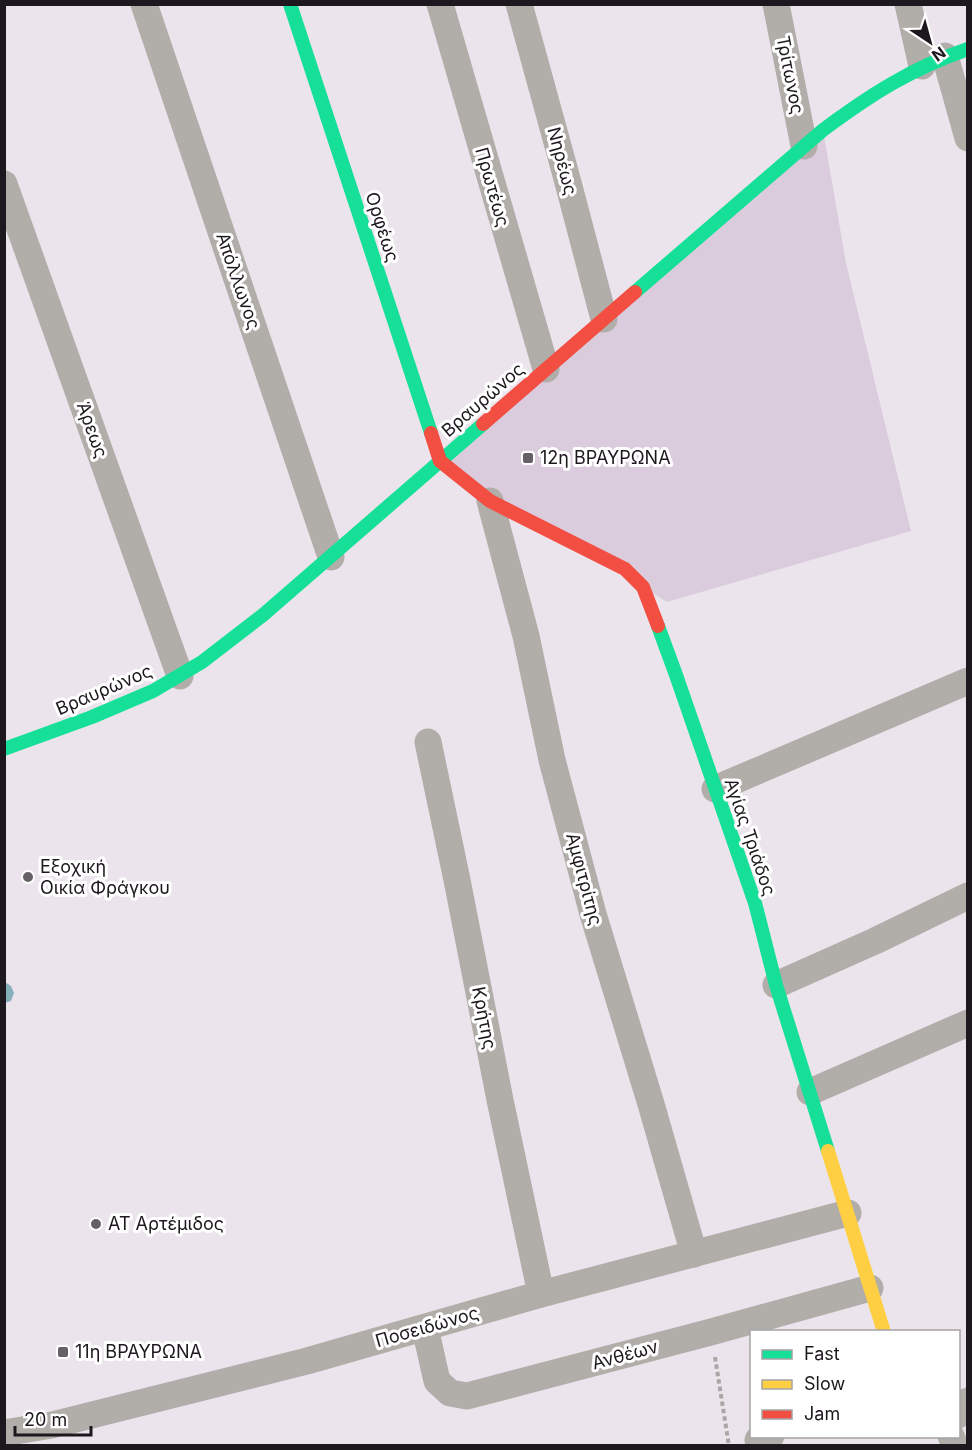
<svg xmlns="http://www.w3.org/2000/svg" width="972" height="1450" font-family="Inter,sans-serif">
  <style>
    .green { fill: #dacbdd }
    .water { fill: #86afbc }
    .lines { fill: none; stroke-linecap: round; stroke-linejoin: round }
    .path { stroke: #aba6a6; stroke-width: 4; stroke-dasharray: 4.5 3; stroke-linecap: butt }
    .street { stroke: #b1ada9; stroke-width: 27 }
    .fast { stroke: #16e098; stroke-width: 14 }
    .slow { stroke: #ffcf43; stroke-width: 14 }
    .jam { stroke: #f24e42; stroke-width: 14 }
    .poi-dot { fill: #655f66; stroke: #fff; stroke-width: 2 }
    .labels { text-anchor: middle; stroke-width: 6; stroke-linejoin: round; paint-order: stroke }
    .street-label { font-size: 18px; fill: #1d181e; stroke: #fff }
    .poi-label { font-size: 18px; fill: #1d181e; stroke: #fff; text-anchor: start }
  </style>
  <rect width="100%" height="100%" fill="#ece4ed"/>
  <!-- green -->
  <polygon class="green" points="823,130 846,263 911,531 667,602 440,461"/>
  <!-- water -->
  <polygon class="water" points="5,982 11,986 14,993 11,1001 5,1003"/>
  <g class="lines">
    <!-- path -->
    <polyline class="path" points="715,1357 729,1446"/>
    <!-- street -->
    <g class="street">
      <polyline points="144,4 331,557"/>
      <polyline points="440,4 546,369"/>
      <polyline points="519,4 566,175 604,319"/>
      <polyline points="776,4 804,146"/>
      <polyline points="908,4 922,66"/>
      <polyline points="945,56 968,138"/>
      <polyline points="4,184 180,676"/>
      <polyline points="490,501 526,636 552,760 593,914 651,1104 694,1254"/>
      <polyline points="428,742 457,880 500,1100 541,1294"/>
      <polyline points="715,789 968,681"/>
      <polyline points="776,985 875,941 968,896"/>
      <polyline points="810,1092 968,1023"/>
      <polyline points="425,1328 437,1381 450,1393 467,1396 711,1332 870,1288"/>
      <polyline points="958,1415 968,1401"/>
      <polyline points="4,1433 52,1425 307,1361 541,1294 848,1213"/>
      <polyline points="951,1436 955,1446"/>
      <polyline points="758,1440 771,1436"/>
    </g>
    <!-- fast -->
    <g class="fast">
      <polyline points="290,4 431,433"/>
      <path d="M 635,292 L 823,130 C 870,95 912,68 968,49"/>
      <polyline points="658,626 676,675 755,903 776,985 828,1151"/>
      <polyline points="4,749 92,717 153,691 202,662 263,615 483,424"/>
    </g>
    <!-- slow -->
    <polyline class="slow" points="828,1151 884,1332"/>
    <!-- jam -->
    <g class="jam">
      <polyline points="483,424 635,292"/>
      <polyline points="431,433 440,461 490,501 625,569 643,587 658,626"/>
    </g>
  </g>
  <!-- markers -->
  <g class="poi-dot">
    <rect x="522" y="452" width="12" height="12" rx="3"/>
    <circle cx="28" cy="877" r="6"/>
    <circle cx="96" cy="1224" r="6"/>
    <rect x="57" y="1346" width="12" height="12" rx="3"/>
  </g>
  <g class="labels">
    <!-- street labels -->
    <g class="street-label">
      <text transform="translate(790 75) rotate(79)" y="6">Τρίτωνος</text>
      <text transform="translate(562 161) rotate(75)" y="6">Νηρέως</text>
      <text transform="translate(492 187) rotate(74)" y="6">Πρωτέως</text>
      <text transform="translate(382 227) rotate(72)" y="6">Ορφέως</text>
      <text transform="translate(238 281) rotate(71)" y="6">Απόλλωνος</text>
      <text transform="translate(483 400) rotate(-41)" y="6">Βραυρώνος</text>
      <text transform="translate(92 430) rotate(70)" y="6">Άρεως</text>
      <text transform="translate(104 690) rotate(-23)" y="6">Βραυρώνος</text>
      <text transform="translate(750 837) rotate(71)" y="6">Αγίας Τριάδος</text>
      <text transform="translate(584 879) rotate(75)" y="6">Αμφιτρίτης</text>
      <text transform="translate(484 1018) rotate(79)" y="6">Κρήτης</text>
      <text transform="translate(427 1327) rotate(-16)" y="6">Ποσειδώνος</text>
      <text transform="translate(625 1355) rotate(-15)" y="6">Ανθέων</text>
    </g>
    <!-- poi labels -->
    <g class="poi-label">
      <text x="540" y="464">12η ΒΡΑΥΡΩΝΑ</text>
      <text x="40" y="873">Εξοχική<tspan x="40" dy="21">Οικία Φράγκου</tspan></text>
      <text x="108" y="1230">ΑΤ Αρτέμιδος</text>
      <text x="75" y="1358">11η ΒΡΑΥΡΩΝΑ</text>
    </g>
  </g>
  <!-- border -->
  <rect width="972" height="1450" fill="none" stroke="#1d181e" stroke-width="12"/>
  <!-- legend -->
  <rect x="750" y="1330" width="210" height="108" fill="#ffffff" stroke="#a5a3a5" stroke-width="1.5"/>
  <rect x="762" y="1350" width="30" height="9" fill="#16e098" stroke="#a5a3a5" stroke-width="1.5"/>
  <text x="804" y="1360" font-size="18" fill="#1d181e">Fast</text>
  <rect x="762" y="1380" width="30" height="9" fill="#ffcf43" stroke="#a5a3a5" stroke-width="1.5"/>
  <text x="804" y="1390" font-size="18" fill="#1d181e">Slow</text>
  <rect x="762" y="1410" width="30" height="9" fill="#f24e42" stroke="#a5a3a5" stroke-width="1.5"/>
  <text x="804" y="1420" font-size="18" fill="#1d181e">Jam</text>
  <!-- north arrow -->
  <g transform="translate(930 42) rotate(144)" stroke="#ffffff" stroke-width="4.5" paint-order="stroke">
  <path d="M0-4.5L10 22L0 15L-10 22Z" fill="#1d181e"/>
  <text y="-9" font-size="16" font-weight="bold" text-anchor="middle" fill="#1d181e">N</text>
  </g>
  <!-- scale -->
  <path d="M15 1426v9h76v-9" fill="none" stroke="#1d181e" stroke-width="3"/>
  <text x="24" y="1426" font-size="18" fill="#1d181e" stroke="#ffffff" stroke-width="4.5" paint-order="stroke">20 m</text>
</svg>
